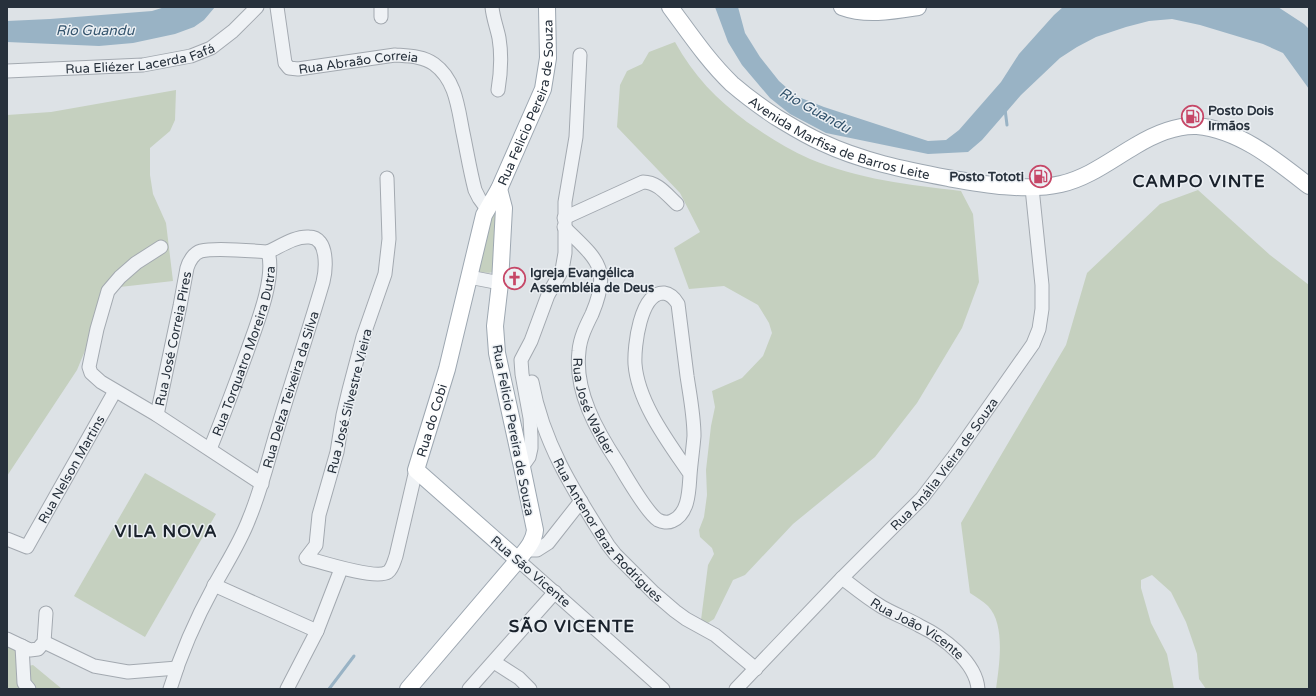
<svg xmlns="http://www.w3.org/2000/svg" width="1316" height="696" font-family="'Varela Round',sans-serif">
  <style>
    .green { fill: #c5d0bf }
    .water { fill: #99b3c5 }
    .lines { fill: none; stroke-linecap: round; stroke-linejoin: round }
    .stream { stroke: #99b3c5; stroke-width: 3 }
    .minor-casing { stroke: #a3a9b0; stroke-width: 15 }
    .major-casing { stroke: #9da7b1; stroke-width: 18 }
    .minor { stroke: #eff2f5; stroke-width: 13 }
    .major { stroke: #fff; stroke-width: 16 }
    .labels { text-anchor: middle; stroke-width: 3; stroke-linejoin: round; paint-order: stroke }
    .street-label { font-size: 13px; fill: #27313c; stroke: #ecf0f4 }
    .poi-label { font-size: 13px; font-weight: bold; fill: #27313c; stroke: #ecf0f4; text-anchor: start }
    .water-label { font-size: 14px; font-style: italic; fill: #34546d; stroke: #ecf0f4 }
    .district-label { font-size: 17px; font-weight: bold; letter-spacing: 1px; fill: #1a222c; stroke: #ecf0f4 }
  </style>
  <rect width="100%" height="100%" fill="#dde2e6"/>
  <!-- green -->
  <g class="green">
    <path d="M 675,42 C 693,75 717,100 747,122 C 767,136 787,149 810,159 C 857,179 910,185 961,191 L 973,214 L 979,282 L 962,328 L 917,403 L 875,457 L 793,524 L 745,575 L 733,580 L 714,619 L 700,628 L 708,565 L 714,554 L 712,548 L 700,537 L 699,530 L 704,517 L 707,495 L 706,470 L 711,426 L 715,407 L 712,391 L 742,378 L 763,356 L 772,333 L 769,323 L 758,305 L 724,286 L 689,289 L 674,248 L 700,232 L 680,193 L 617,127 L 620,85 L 627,71 L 642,64 L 649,52 Z"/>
    <polygon points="176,90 175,120 170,131 150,148 150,175 153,194 166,223 173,281 111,288 77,370 7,476 7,115 51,112"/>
    <path d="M 1198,190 L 1270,255 L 1309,285 L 1309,689 L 1206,689 L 1199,679 L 1197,654 L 1186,622 L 1171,592 L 1152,575 L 1141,580 L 1141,588 L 1151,623 L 1167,654 L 1174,689 L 996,689 C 999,666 1006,625 988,606 C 983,601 976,597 970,593 L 961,523 L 1066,345 L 1087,273 L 1160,204 Z"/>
    <path d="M 496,206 L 496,271 C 489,274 482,273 476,270 L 480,243 Z"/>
    <polygon points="145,473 216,514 145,637 74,596"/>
    <polygon points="7,636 30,651 28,666 33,665 62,689 7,689"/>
  </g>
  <!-- water -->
  <g class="water">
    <polygon points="165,7 215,7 204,20 194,27 175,34 133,43 99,46 7,42 7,21 50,19 152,11"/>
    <polygon points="715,7 738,7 745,33 760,57 779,81 796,96 824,107 928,141 946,140 959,130 1001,82 1019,54 1054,15 1063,7 1211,7 1221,8 1232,7 1278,7 1304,24 1309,29 1309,89 1283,53 1263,44 1200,25 1172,19 1149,21 1126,27 1096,37 1077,47 1060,58 1021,95 982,140 968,152 928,154 826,133 790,114 770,98 742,65 728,42"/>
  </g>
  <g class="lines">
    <!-- stream -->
    <g class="stream">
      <polyline points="1005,109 1007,125"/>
      <polyline points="329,689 354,656"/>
    </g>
    <defs>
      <g id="minor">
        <path id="s1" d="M 277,7 L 285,63 L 289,68 L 298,69 L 395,55 C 408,56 423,56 434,64 C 456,80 458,108 463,133 C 467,152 470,171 475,190 L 479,198 L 487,209"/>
        <polyline points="381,7 381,17"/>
        <path d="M 492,7 C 493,18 497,28 499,38 C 502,56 501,72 498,90"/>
        <path id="s2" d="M 7,71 L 143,65 L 191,56 L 211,48 L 233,31 L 257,7"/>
        <path d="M 387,178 L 389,239 L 385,274 L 363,337 L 349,390 L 343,415 L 337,452 L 319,515 L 316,545 L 306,558 C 321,562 376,580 388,572 C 393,568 394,561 396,556 L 416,470"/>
        <path d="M 564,218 L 643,182 C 658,182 667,195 677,204"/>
        <path id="s3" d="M 564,227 C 596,259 612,267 592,314 C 586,326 580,338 579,351 C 574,391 597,431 618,463 C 625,475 647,513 658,520 C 662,522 668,523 672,521 C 689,514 689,490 690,475 C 691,462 693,449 694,436 C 694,416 690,396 687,376 C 684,352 681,328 678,304 C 675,299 671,294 664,293 C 640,292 634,347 635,364 C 638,403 669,443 690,474"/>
        <polyline points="161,247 136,263 120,277 108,291 97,329 89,367 91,373 101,382 157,415 262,484"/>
        <polyline points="469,277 500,283"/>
        <path id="s4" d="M 532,382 C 543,444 575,493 608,545 L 615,554 L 654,593 L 675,611 L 686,619 L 715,635 L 756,669"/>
        <path id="s5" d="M 157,415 L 180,306 L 187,268 C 189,261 194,253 201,251 C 217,247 251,251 268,252"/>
        <path id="s6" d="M 210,449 C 223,417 235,385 247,352 C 256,326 276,278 268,252"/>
        <polyline points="522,467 529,457 531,448 531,437 530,418 522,374 521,360 531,341 548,295 562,270 565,253 565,202 576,137 580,55"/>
        <path id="s7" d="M 7,539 L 27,547 L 115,391"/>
        <polyline points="526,550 537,550 548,543 581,501"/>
        <polyline points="518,560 663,689"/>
        <path id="s8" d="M 842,578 C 855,588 867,598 882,607 C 894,614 908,619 920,626 C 943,637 976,662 978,689"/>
        <polyline points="214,585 317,631"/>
        <polyline points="7,639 30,650 38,649 44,642 46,613"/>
        <polyline points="44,642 94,666 128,672 177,668"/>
        <polyline points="22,646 24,683 29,689"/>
        <polyline points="494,662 519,678 530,689"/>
        <path id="s9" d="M 170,689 C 181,653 196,619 214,586 C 226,564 240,543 249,519 C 262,488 269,456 279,424 C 293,377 309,330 323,282 C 326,270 329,237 309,237 C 295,236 281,246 268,252"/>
        <polyline points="287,689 317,631 341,569"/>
        <polyline points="469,689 555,592"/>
        <path id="s10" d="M 736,689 L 842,578 L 922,498 L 955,455 L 1033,344 L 1039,329 L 1042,309 L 1042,285 L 1032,188"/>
      </g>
      <g id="major">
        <path id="s11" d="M 670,7 C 690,34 708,61 732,84 C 746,96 761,107 776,117 C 791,126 805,135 821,142 C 861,161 905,170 948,178 C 982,184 1026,192 1061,184 C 1088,178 1111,160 1135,146 C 1153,135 1175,125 1197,126 C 1240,130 1277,161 1309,186"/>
        <path d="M 842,7 C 866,16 893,11 918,7"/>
        <path id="s12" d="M 518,560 L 416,470 L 447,369 L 484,215 L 499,189 L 543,89 L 548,58 L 547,7"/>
        <path d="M 408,689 L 518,560 C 525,551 534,542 535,530 L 522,467 L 497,353 L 495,326 L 500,283 L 504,208 L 499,189"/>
      </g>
    </defs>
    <!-- minor casing -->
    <use href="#minor" class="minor-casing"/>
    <!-- major casing -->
    <use href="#major" class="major-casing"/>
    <!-- minor -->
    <use href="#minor" class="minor"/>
    <!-- major -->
    <use href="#major" class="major"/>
  </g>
  <!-- icons -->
  <defs>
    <symbol id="fuel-ring" viewBox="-11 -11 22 22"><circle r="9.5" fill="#ecf0f4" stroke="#c64767" stroke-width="1.5"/><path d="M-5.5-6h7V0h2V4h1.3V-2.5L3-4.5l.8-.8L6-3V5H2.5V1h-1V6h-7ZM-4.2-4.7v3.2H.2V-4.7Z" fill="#c64767"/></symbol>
    <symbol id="church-ring" viewBox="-11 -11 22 22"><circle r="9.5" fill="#ecf0f4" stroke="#c64767" stroke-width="1.5"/><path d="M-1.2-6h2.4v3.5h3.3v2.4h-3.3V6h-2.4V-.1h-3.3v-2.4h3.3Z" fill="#c64767"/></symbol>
  </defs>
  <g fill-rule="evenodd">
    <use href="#fuel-ring" x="1180" y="104" width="25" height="25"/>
    <use href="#fuel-ring" x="1028" y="164" width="25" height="25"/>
    <use href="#church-ring" x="502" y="266" width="25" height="25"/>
  </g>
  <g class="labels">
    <!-- street labels -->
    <g class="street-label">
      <text dy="5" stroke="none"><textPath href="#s2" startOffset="134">Rua Eliézer Lacerda Fafá</textPath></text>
      <text dy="5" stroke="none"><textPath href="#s1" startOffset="133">Rua Abraão Correia</textPath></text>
      <text dy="5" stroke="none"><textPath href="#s12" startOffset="522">Rua Felicio Pereira de Souza</textPath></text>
      <text dy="5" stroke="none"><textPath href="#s11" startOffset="221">Avenida Marfisa de Barros Leite</textPath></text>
      <text dy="5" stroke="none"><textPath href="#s5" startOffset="78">Rua José Correia Pires</textPath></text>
      <text dy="5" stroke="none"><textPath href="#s6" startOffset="104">Rua Torquatro Moreira Dutra</textPath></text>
      <text dy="5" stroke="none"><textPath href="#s9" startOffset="324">Rua Delza Teixeira da Silva</textPath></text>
      <text transform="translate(349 401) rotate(-76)" y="5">Rua José Silvestre Vieira</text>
      <text dy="5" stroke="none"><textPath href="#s3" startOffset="199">Rua José Walder</textPath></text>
      <text dy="5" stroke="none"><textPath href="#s12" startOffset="188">Rua do Cobi</textPath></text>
      <text transform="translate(514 430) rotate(79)" y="5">Rua Felicio Pereira de Souza</text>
      <text dy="5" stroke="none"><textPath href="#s10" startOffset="307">Rua Anália Vieira de Souza</textPath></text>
      <text dy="5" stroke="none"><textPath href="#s7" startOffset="111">Rua Nelson Martins</textPath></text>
      <text dy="5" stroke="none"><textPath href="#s4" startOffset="169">Rua Antenor Braz Rodrigues</textPath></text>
      <text transform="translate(531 571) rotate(41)" y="5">Rua São Vicente</text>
      <text dy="5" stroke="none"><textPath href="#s8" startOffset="91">Rua João Vicente</textPath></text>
    </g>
    <!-- poi labels -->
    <g class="poi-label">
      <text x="1208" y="115">Posto Dois<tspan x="1208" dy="15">Irmãos</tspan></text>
      <text x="1024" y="181" text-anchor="end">Posto Tototi</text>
      <text x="530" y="277">Igreja Evangélica<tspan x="530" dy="15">Assembléia de Deus</tspan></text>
    </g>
    <!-- water labels -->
    <g class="water-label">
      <text x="95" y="35">Rio Guandu</text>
      <text transform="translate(815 110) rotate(29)" y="5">Rio Guandu</text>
    </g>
    <!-- district labels -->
    <g class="district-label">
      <text x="1199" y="187">CAMPO VINTE</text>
      <text x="166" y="537">VILA NOVA</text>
      <text x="572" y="632">SÃO VICENTE</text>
    </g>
  </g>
  <!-- border -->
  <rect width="1316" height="696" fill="none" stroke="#27313c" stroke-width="16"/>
</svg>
